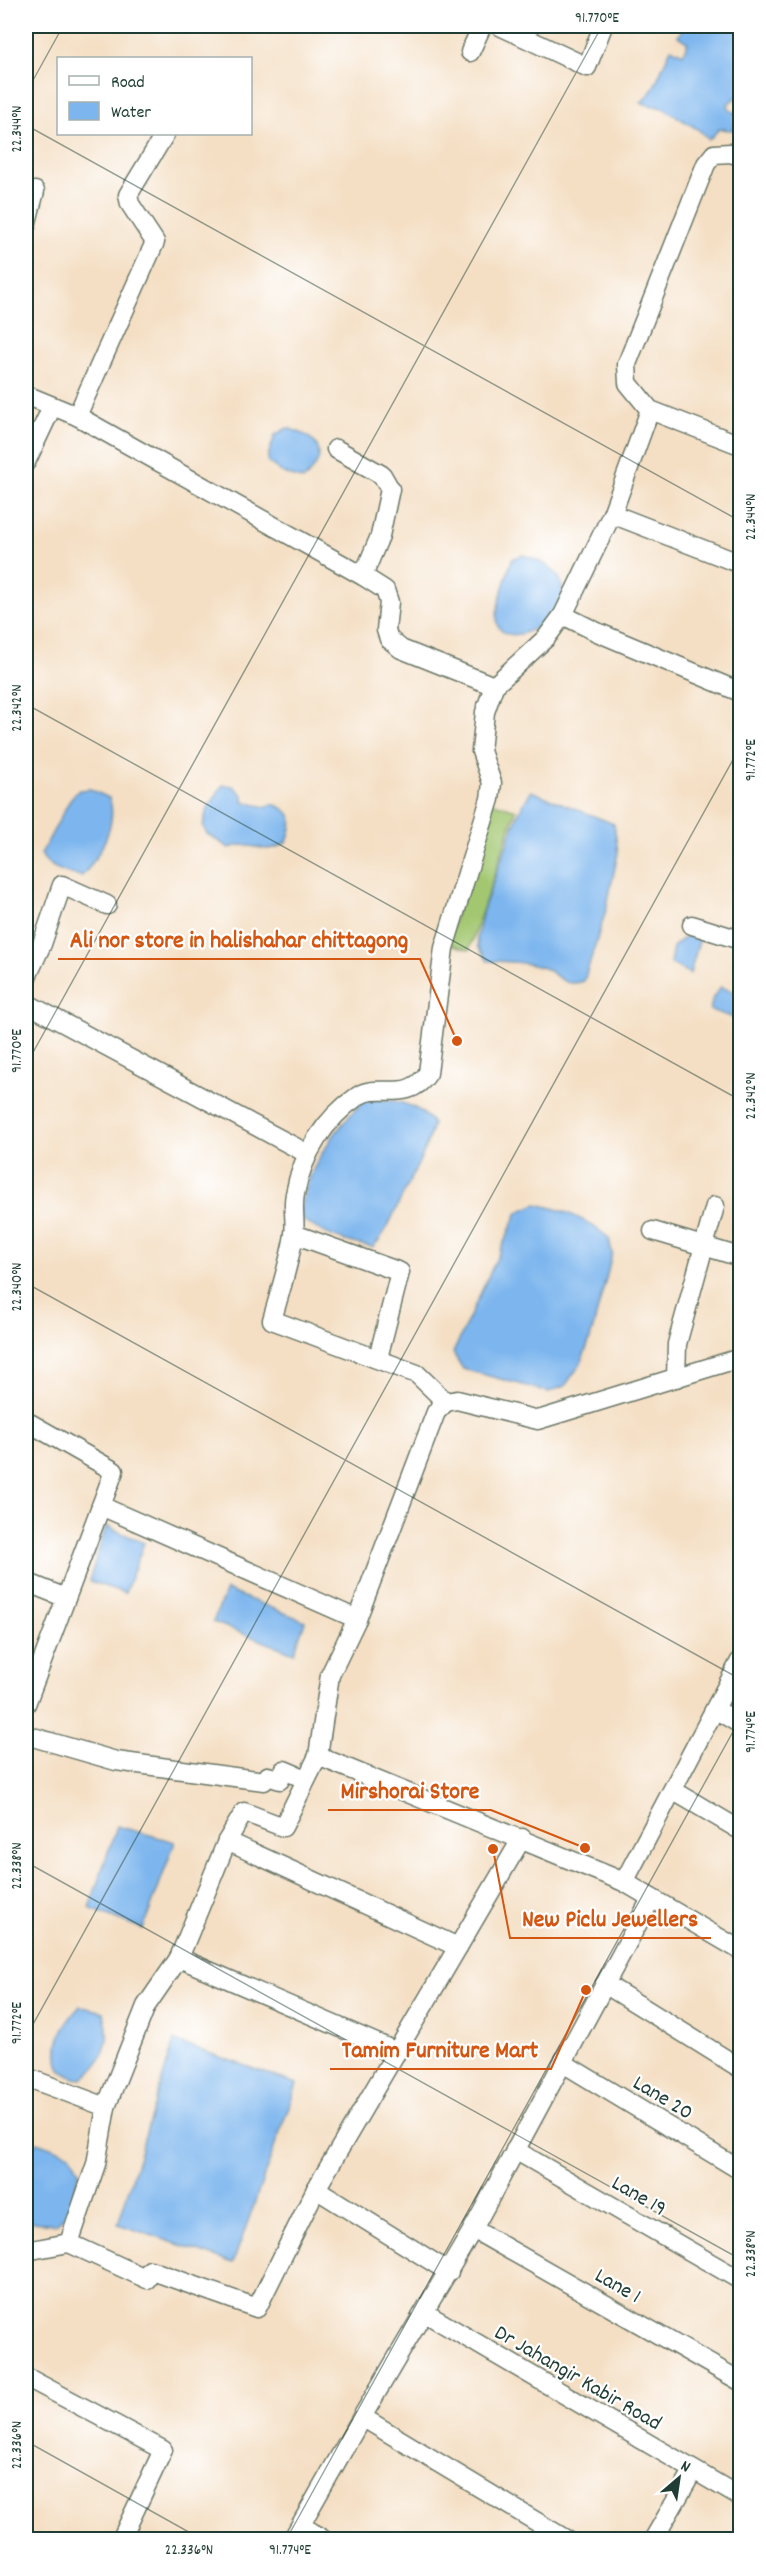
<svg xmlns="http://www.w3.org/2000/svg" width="766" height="2565" font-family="Dekko,sans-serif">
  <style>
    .green { fill: #a3c771; stroke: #618252; stroke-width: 1.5 }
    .water { fill: #7db6ee; stroke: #4e7a91; stroke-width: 1.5 }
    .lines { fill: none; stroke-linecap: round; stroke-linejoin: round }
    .minor-casing { stroke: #6a7666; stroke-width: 21 }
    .minor { stroke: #fff; stroke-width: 18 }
    .rail { stroke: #1f3d34; stroke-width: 4.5 }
    .ticks { fill: none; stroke: #1f3d34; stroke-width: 1.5; stroke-opacity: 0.45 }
    .labels { text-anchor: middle; stroke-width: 4.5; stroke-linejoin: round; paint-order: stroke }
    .street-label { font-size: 22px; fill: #1f3d34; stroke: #fff }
    .leader { fill: none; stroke: #d45610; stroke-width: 2 }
    .callout-dot { fill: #d45610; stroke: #fff; stroke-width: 2 }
    .callout-label { font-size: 24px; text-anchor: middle; font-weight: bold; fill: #d45610; stroke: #fff; stroke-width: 4.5; stroke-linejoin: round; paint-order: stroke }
    .neatline { fill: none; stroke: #1f3d34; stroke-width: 2 }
    .ticks-label { font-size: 15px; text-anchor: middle; fill: #1f3d34 }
  </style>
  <rect width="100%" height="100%" fill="#fff"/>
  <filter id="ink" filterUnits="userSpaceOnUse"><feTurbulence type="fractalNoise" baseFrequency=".0167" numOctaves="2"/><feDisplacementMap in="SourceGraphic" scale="12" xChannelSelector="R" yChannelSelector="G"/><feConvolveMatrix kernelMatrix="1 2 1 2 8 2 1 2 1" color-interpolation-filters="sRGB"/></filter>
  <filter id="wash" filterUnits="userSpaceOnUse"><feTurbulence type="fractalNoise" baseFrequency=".008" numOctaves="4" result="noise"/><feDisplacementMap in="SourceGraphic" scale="24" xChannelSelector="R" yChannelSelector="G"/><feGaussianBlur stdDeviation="1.35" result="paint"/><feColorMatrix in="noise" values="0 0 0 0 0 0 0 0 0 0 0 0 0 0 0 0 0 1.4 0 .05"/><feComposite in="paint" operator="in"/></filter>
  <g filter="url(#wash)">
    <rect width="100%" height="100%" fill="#f4dfc4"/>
    <!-- green -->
    <polygon class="green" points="491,802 516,810 469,950 447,943"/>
    <!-- water -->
    <g class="water">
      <polygon points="684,26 740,26 740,94 728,104 730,110 740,115 733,130 719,129 709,140 699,130 663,108 641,103 653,89 671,48 683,54 688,43 678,36"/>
      <path d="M 287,428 C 320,437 331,455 303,480 L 283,473 L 268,462 L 268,456 L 275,435 Z"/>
      <path d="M 523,555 C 617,584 516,660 498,626 C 492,615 508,573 512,559 Z"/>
      <path d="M 223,785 L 233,786 L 243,795 L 243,802 L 266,807 L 272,804 C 296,811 294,822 287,842 C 260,859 255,838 229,848 L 207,834 L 203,826 L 207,809 Z"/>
      <path d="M 90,789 L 109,798 C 119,823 98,858 82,876 C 68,874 47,868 41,854 L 71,798 L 79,790 Z"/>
      <path d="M 531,791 L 614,824 L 618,853 L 606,910 L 584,981 C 561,989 556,971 541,967 C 524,962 505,961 488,961 L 478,947 L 477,937 L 483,910 L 518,814 Z"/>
      <polygon points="689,934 699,941 690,974 670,963 673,947"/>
      <polygon points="721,987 740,994 740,1020 710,1010 713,997"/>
      <path d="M 366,1099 C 391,1099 418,1102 433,1124 C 426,1152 412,1176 399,1203 C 391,1219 386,1234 373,1247 C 345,1243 321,1234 299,1217 C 305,1171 333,1130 366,1099 Z"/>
      <path d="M 536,1204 C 565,1210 586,1219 609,1238 L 612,1253 L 608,1271 L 590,1339 L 580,1365 L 565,1386 L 549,1392 L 463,1369 L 453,1353 L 518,1212 Z"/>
      <polygon points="106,1526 144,1543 125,1593 89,1581"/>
      <polygon points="226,1590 305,1621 294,1653 213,1622"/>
      <polygon points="117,1826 175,1842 143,1929 89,1908"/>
      <path d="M 80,2006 L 103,2012 C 113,2038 105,2062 82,2079 L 74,2078 L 60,2070 C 53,2043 62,2026 80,2006 Z"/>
      <polygon points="174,2041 297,2084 233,2263 118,2224"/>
      <polygon points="37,2142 70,2154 79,2171 74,2196 66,2215 56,2224 31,2222 26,2219 26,2160"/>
    </g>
  </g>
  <g filter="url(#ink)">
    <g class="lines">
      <defs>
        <g id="minor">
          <polyline points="500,26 587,67 603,26"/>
          <polyline points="470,52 482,26"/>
          <polyline points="740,156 730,153 714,154 706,164 627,364 628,383 650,410 740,445"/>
          <polyline points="26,226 35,191"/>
          <polyline points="26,395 77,416 363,576 385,590 389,602 386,630 389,639 401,649 494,686"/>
          <polyline points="77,416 155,242 130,204 128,195 165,134"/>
          <polyline points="336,449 382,475 390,489 380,536 363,576"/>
          <polyline points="26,462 52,407"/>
          <polyline points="612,514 733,561"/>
          <polyline points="563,615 597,632 740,692"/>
          <polyline points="692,925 740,940"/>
          <polyline points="26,979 42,944 62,885 107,905"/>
          <polyline points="26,1003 308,1154"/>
          <polyline points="653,1231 740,1257"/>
          <polyline points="294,1234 400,1272 378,1358"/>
          <polyline points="676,1378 677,1344 715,1206"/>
          <path d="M 446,1402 L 417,1374 L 272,1320 C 280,1292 289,1264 294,1235 C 296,1222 292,1207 295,1194 C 302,1155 325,1118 358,1096 C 378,1082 408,1104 428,1073 L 444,948 L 490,799 L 492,783 L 481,751 L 485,712 L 494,686 L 546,638 L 563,615 L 612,514 L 650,410"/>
          <polyline points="26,1421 114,1471 101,1506"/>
          <polyline points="26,1582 66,1598"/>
          <polyline points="26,1704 101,1506 357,1619"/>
          <polyline points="715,1709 740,1724"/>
          <polyline points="26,1735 116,1761 264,1781 268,1776 280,1780 284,1770 305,1779"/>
          <polyline points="318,1756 624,1882 740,1950"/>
          <polyline points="674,1791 740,1830"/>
          <polyline points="227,1841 458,1947"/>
          <polyline points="624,1882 740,1661"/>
          <polyline points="179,1958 397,2052"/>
          <polyline points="605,1984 740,2068"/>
          <polyline points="563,2063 740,2170"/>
          <polyline points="26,2077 106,2107 146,2006 179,1958 227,1841 244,1812 283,1827 318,1756 330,1675 357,1619 436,1412 446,1402 457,1400 538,1420 740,1358"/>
          <polyline points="515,2150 740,2280"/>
          <polyline points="473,2229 740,2381"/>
          <polyline points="69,2243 147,2279 150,2270 257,2308 316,2189"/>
          <polyline points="26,2251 69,2243 96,2164 106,2107"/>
          <polyline points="449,2272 316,2189 522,1838"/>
          <polyline points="425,2313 740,2497"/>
          <polyline points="26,2377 163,2450 121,2540"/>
          <polyline points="301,2525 324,2540"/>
          <polyline points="292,2540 362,2417"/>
          <polyline points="567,2540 362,2417 473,2229 651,1899"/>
          <polyline points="653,2540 693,2471"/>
        </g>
      </defs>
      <!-- minor casing -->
      <use href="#minor" class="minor-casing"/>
      <!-- minor -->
      <use href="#minor" class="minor"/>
      <!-- rail -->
      <polyline class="rail" points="26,27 26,26"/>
    </g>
  </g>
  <!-- ticks -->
  <path class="ticks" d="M 26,93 L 63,26M 26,125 L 740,521M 26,704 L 740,1100M 26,1065 L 602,26M 26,1283 L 740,1679M 26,1862 L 740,2259M 26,2037 L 740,747M 26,2441 L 203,2540M 286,2540 L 740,1719"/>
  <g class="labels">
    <!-- street labels -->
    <g class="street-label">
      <text transform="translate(664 2096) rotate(31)" y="8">Lane 20</text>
      <text transform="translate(640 2194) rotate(30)" y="8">Lane 19</text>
      <text transform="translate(619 2284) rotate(30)" y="8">Lane 1</text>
      <text transform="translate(579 2376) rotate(30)" y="8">Dr Jahangir Kabir Road</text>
    </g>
  </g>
  <!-- callouts -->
  <path class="leader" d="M457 1041L420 959H58M585 1848L491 1810H328M493 1849L510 1938H711M586 1990L551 2069H330"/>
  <g class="callout-dot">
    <circle cx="457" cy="1041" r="6"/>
    <circle cx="585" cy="1848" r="6"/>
    <circle cx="493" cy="1849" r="6"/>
    <circle cx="586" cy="1990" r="6"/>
  </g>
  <g class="callout-label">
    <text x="239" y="947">Ali nor store in halishahar chittagong</text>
    <text x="410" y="1798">Mirshorai Store</text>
    <text x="610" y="1926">New Piclu Jewellers</text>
    <text x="440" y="2057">Tamim Furniture Mart</text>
  </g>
  <!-- margin -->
  <rect width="766" height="2565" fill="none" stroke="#fff" stroke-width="66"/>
  <!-- legend -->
  <rect x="57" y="57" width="195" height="78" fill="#ffffff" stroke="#a5b1ae" stroke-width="1.5"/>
  <rect x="69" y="76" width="30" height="9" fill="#ffffff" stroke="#a5b1ae" stroke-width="1.5"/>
  <text x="111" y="87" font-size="18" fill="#1f3d34">Road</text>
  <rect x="69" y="102" width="30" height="18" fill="#7db6ee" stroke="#a5b1ae" stroke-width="1.5"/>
  <text x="111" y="117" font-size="18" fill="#1f3d34">Water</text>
  <!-- north arrow -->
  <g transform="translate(679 2478) rotate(29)" stroke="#ffffff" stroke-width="4.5" paint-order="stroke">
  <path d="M0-4.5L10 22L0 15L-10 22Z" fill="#1f3d34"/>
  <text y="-9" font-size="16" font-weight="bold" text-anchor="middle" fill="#1f3d34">N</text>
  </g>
  <rect x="33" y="33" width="700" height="2499" class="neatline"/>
  <g class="ticks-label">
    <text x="597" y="22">91.770°E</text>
    <text transform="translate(16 129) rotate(-90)" y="5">22.344°N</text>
    <text transform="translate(750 517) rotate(-90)" y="5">22.344°N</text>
    <text transform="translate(16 708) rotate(-90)" y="5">22.342°N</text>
    <text transform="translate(750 760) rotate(-90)" y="5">91.772°E</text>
    <text transform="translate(16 1051) rotate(-90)" y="5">91.770°E</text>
    <text transform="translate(750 1096) rotate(-90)" y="5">22.342°N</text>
    <text transform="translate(16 1287) rotate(-90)" y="5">22.340°N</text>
    <text transform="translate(750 1732) rotate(-90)" y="5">91.774°E</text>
    <text transform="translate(16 1866) rotate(-90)" y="5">22.338°N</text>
    <text transform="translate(16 2023) rotate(-90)" y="5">91.772°E</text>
    <text transform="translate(750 2254) rotate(-90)" y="5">22.338°N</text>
    <text transform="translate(16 2445) rotate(-90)" y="5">22.336°N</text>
    <text x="189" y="2554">22.336°N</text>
    <text x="290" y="2554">91.774°E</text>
  </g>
</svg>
